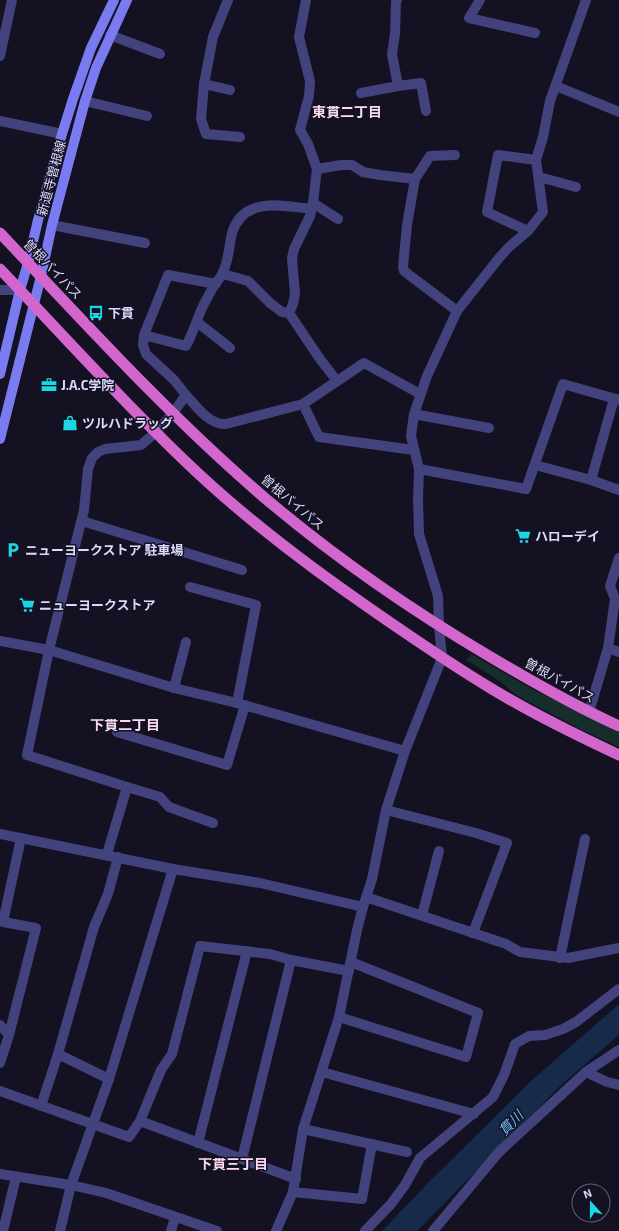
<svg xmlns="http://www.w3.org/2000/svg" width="619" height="1231" font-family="'Exo 2','Noto Sans JP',sans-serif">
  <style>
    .green { fill: #152d2b }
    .water { fill: #162b49 }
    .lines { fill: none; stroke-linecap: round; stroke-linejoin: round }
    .minor { stroke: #42427d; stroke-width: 10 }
    .secondary { stroke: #7a7bf0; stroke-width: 10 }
    .trunk { stroke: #d366cc; stroke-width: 11 }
    .labels { text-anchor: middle; stroke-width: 3; stroke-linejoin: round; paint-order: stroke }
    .street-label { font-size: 13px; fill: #dbd8fa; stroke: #141123 }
    .poi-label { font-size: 13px; font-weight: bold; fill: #dbd8fa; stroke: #141123; text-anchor: start }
    .neighbourhood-label { font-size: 14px; font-weight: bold; fill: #fbdaf0; stroke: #141123 }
    .water-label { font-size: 14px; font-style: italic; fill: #72b9ef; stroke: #141123 }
  </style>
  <rect width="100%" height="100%" fill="#141123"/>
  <!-- green -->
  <polygon class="green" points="471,654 534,690 619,732 619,747 582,730 516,695 501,682 466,660"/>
  <!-- water -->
  <polygon class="water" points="619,1004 619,1035 560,1086 417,1231 382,1231 428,1183 531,1081"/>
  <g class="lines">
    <!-- minor -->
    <g class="minor">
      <polyline points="228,0 213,37 204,84 201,119 206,134 240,137"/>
      <polyline points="306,0 299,37 310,81 309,96 300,130 308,144 317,169 313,203 310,216 294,249 292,258 295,294 293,304 289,313 320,359 337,381"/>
      <polyline points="480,0 469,18 535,33"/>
      <polyline points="110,35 160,54"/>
      <polyline points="0,56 12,0"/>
      <polyline points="204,84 230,90"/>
      <polyline points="398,86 421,83 426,111"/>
      <polyline points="556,86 619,112"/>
      <polyline points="361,93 398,86 392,54 395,34 396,2 397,0"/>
      <polyline points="85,101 147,116"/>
      <polyline points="0,121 62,134"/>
      <polyline points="455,155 430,156 415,179 407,225 403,267 404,271 457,311"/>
      <polyline points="317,169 341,165 352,165 363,172 380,175 415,179"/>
      <polyline points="539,177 576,187"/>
      <polyline points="313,203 338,219"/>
      <polyline points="52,225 145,243"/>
      <polyline points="528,231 487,212 498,155 536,160"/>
      <polyline points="223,274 248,281 270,303 282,312 289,313"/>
      <polyline points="0,290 20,290"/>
      <polyline points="197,322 230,348"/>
      <polyline points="144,335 168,275 216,284"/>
      <path d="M 186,395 L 174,380 L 146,354 L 143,345 L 144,335 L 186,346 C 193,333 197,319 203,306 C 206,300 210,293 213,287 C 216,282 221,278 223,272 C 229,259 229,246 232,233 C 243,197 281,205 311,209"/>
      <polyline points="303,404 319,437 414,450"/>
      <polyline points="414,414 489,428"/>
      <polyline points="535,465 591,480 619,490"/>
      <polyline points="419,469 526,489 563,384 619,400"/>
      <polyline points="591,480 614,399"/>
      <polyline points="82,521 242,570"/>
      <polyline points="190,587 256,605 237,703"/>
      <polyline points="0,641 49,650 174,688 237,703 405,751"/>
      <polyline points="608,648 619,652"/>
      <polyline points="174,688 186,642"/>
      <polyline points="589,712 608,648 615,599 610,586 619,558"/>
      <polyline points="117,732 227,765 245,705"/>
      <polyline points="127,787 160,797 169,807 213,823"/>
      <polyline points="386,810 476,833 507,843 473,933"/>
      <polyline points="0,834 173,869 260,883 363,907"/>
      <path d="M 107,854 L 127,787 L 27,755 L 49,650 L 84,510 L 88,469 L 92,458 L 98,452 L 105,449 L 141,445 L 156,432 L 173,413 L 186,395 C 196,406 209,425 226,424 L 303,404 L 364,363 L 420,394"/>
      <polyline points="366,897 506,944 520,952 568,958 619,948"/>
      <polyline points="422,915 439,851"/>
      <polyline points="560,958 585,839"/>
      <polyline points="339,1017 466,1057 478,1013 351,962"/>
      <polyline points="0,1025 9,1035"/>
      <polyline points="58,1054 109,1079"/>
      <polyline points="0,1063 9,1035 36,928 3,922 21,838"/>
      <polyline points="322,1072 474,1114"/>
      <polyline points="586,1072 607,1082 619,1085"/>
      <polyline points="0,1091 129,1137 140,1121 161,1070 172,1054 200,946 270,954 291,960 349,971"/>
      <polyline points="41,1106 58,1054 94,927 108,894 118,857"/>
      <polyline points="140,1121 296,1179"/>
      <polyline points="303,1129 407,1152"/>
      <polyline points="198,1143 247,951"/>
      <polyline points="242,1159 291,960"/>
      <polyline points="0,1174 71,1185 106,1193 217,1231"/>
      <polyline points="293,1192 362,1199 372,1144"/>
      <polyline points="3,1231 16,1177"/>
      <polyline points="60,1231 71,1185 109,1079 173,869"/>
      <polyline points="171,1231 175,1217"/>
      <polyline points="276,1231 293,1192 303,1129 339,1017 357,930 363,907 372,879 386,810 405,751 442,658 439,626 438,596 419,534 418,499 419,469 411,436 414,414 427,376 457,311 499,258 509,247 528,231 543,212 536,160 543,137 550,101 586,0"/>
      <polyline points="365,1231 391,1204 405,1185 420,1158 493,1097 504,1075 515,1044 529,1036 545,1035 563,1029 576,1022 619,989"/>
      <polyline points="433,1231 499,1152 586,1072 619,1050"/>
    </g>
    <!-- secondary -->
    <g class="secondary">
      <polyline points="0,374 20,290 28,263 38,220 62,134 73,99 91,48 114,0"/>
      <polyline points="0,439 41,276 52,225 85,101 96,68 127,0"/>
    </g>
    <!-- trunk -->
    <g class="trunk">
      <path d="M 0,233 C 86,324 171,418 266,499 C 336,558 411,610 489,656 C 531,681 574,706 619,726"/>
      <path d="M 0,269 C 61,333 121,400 185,461 C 244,518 308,566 375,612 C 414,639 452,665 492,689 C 533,714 576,735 619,755"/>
    </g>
  </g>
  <!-- icons -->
  <defs>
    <symbol id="bus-bare" viewBox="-9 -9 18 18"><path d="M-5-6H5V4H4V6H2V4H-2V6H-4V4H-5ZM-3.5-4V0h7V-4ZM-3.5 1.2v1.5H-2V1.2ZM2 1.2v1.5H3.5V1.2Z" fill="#1bd7e4" stroke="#141123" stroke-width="2.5" paint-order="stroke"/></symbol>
    <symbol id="office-bare" viewBox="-9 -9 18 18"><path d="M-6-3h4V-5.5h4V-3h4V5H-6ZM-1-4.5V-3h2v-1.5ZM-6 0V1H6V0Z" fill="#1bd7e4" stroke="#141123" stroke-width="2.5" paint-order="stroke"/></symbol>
    <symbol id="shop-bare" viewBox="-9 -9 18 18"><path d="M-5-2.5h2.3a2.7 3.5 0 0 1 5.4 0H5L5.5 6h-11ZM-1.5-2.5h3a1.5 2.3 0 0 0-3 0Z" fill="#1bd7e4" stroke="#141123" stroke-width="2.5" paint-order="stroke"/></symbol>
    <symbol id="supermarket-bare" viewBox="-9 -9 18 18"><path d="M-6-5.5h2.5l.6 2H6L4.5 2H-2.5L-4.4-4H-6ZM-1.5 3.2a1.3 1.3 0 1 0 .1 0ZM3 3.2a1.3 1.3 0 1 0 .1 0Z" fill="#1bd7e4" stroke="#141123" stroke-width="2.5" paint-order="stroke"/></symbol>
    <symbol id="parking-bare" viewBox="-9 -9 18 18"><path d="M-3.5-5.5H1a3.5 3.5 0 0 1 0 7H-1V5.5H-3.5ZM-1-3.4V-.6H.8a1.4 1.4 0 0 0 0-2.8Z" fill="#1bd7e4" stroke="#141123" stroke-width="2.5" paint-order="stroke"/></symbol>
  </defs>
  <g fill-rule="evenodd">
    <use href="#bus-bare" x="85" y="302" width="22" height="22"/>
    <use href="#office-bare" x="38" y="374" width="22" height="22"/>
    <use href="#shop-bare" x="59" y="412" width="22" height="22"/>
    <use href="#supermarket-bare" x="512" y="525" width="22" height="22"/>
    <use href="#parking-bare" x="2" y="539" width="22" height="22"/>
    <use href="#supermarket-bare" x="16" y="594" width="22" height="22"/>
  </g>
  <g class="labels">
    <!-- street labels -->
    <g class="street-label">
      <text transform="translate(51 178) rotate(-75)" y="5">新道寺曽根線</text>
      <text transform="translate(53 269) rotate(46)" y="5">曽根バイパス</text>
      <text transform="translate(293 502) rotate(40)" y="5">曽根バイパス</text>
      <text transform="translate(560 680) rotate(29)" y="5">曽根バイパス</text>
    </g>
    <!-- poi labels -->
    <g class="poi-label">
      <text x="108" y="318">下貫</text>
      <text x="61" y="390">J.A.C学院</text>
      <text x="82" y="428">ツルハドラッグ</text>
      <text x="535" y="541">ハローデイ</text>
      <text x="25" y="555">ニューヨークストア 駐車場</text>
      <text x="39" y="610">ニューヨークストア</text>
    </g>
    <!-- neighbourhood labels -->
    <g class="neighbourhood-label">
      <text x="347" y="117">東貫二丁目</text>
      <text x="125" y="730">下貫二丁目</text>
      <text x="233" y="1169">下貫三丁目</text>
    </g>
    <!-- water labels -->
    <g class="water-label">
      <text transform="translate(511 1123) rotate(-46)" y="5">貫川</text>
    </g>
  </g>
  <!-- north arrow -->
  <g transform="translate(591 1203) rotate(339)"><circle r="19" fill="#141123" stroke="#646179"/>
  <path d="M0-3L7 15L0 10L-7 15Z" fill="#1bd7e4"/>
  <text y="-6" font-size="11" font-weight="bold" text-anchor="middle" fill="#dbd8fa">N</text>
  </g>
</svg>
